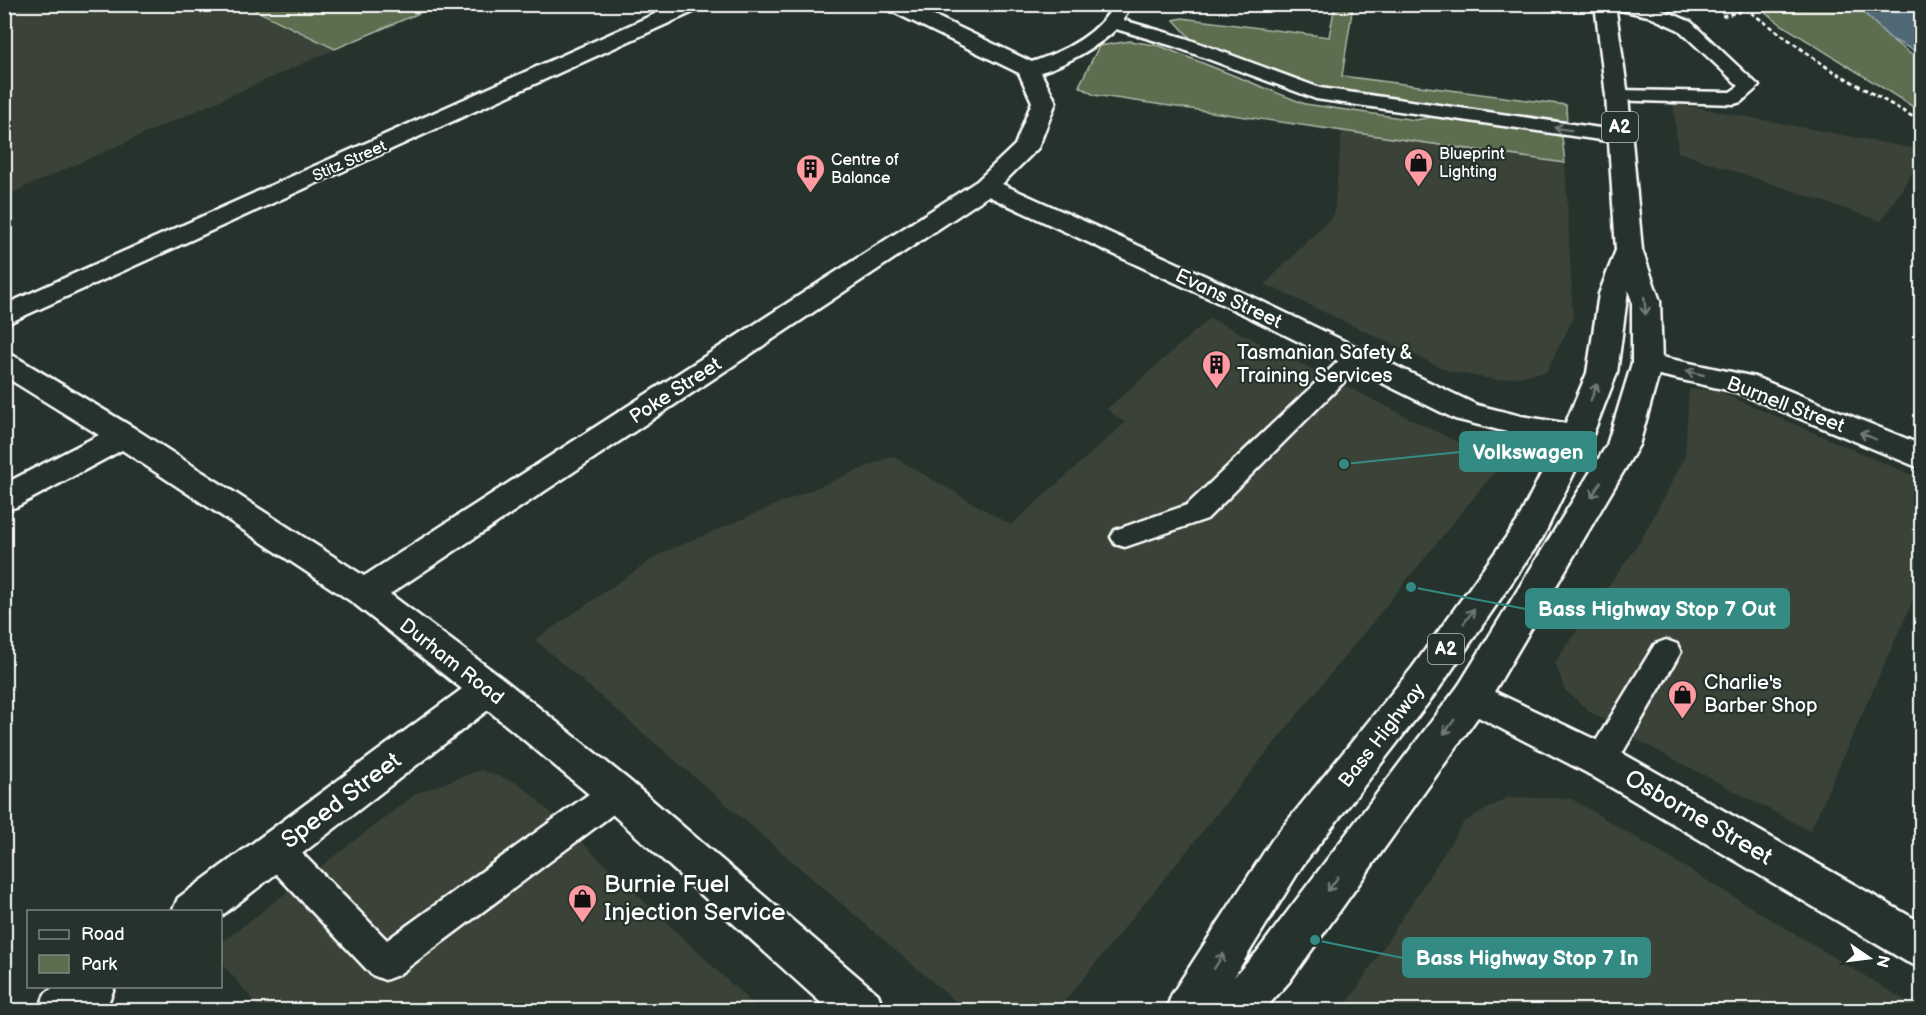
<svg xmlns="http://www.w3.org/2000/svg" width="1926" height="1015" font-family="'Balsamiq Sans',sans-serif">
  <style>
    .built { fill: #3b4339 }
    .green { fill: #5c6e50; stroke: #aeb6a8; stroke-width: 1.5 }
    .water { fill: #516975; stroke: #97a5ac; stroke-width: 1.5 }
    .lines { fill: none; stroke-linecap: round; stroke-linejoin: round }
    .lane-casing { stroke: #fff; stroke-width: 5 }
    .street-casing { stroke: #fff; stroke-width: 5 }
    .highway-casing { stroke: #fff; stroke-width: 5 }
    .path { stroke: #fff; stroke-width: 3; stroke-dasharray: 4.5 3; stroke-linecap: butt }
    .lane { fill: #26332d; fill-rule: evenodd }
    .street { fill: #26332d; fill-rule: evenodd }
    .highway { fill: #26332d; fill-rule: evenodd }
    .oneway { stroke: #727a76 }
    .labels { text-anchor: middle; stroke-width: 4.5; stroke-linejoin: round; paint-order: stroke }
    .far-poi-label { font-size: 16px; fill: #fff; stroke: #26332d; text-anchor: start }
    .far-street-label { font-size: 16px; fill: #fff; stroke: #26332d }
    .shield { fill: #26332d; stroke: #bec2c0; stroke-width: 1.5 }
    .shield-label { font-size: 18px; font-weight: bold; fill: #fff }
    .street-label { font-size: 20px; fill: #fff; stroke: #26332d }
    .poi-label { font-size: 20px; fill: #fff; stroke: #26332d; text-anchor: start }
    .near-street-label { font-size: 24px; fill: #fff; stroke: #26332d }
    .near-poi-label { font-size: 24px; fill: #fff; stroke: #26332d; text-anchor: start }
    .leader { fill: none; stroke: #338b84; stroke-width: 2 }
    .callout-dot { fill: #338b84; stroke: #26332d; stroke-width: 2 }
    .callout { fill: #338b84; stroke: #338b84; stroke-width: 2 }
    .callout-label { font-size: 21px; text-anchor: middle; font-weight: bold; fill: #fff }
  </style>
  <rect width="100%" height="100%" fill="#26332d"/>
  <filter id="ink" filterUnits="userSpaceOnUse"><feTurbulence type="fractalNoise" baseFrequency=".0167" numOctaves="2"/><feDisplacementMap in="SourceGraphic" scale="12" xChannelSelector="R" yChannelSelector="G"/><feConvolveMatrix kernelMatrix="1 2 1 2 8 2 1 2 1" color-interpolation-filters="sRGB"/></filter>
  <g filter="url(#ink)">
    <!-- built -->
    <g class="built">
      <polygon points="5,5 245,5 335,49 5,196"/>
      <polygon points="1673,103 1921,150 1921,160 1881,221 1678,152"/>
      <polygon points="1342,129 1565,163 1573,319 1546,372 1498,380 1451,372 1265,284 1334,215"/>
      <polygon points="1210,318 1501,464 1060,1007 1054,1010 970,1010 963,1008 535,640 660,554 892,456 1011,525 1125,423 1107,409"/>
      <polygon points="1689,389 1715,390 1921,479 1921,582 1810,831 1645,744 1590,712 1565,690 1555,662 1641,540 1685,457"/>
      <polygon points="481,770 520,784 759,1010 261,1010 221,962 221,943 417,793"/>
      <polygon points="1508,797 1572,799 1921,1010 1343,1010 1464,822"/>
    </g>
    <!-- green -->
    <g class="green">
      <polygon points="245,5 438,5 335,49"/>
      <polygon points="1335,5 1353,5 1342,76 1566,105 1567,124 1327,90 1192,40 1174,20 1182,18 1329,37"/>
      <polygon points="1755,5 1856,5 1891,39 1921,62 1921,112 1782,25"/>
      <polygon points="1130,41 1160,46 1305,104 1415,120 1438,116 1545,131 1562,137 1565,163 1094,95 1079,86 1099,46"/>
    </g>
    <!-- water -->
    <polygon class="water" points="1856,5 1921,5 1921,54 1891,39"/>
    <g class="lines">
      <defs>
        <g id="lane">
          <path d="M 1114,4 L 1131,4 L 1123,20 L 1185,38 L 1320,88 L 1621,131 L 1628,133 L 1631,137 L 1628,141 L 1621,143 L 1316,99 L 1173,46 L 1116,29 C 1100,46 1044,79 1022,73 L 1019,69 L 1022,65 C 1056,55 1097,38 1114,4 Z"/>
          <polygon points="1609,4 1642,4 1659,8 1691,22 1759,86 1741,102 1734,104 1610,100 1608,96 1610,92 1617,90 1730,92 1739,86 1679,30 1648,16 1611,8"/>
          <polygon points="1354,351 1362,354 1366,359 1362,364 1207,519 1125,547 1115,544 1111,537 1115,530 1187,505 1346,354"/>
          <polygon points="1666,640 1677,644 1681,652 1612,771 1601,775 1590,771 1585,761 1590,751 1655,644"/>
          <polygon points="616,779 628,783 632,793 628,803 398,975 385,980 372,975 264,861 259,850 264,839 276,835 288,839 387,940 604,783"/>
        </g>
        <g id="street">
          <polygon points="677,4 705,4 702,8 4,325 4,305"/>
          <polygon points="882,4 910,4 1036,64 1039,69 1056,102 1038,148 1002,184 1263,302 1477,405 1521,416 1588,427 1593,434 1588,441 1577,445 1535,439 1455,419 1243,314 988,196 390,594 502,678 630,781 878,994 884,1010 829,1010 602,805 488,710 220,917 220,912 172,912 178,898 462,689 352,602 122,450 16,507 4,511 4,484 99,435 4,376 4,354 14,356 134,428 364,576 977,181 1015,145 1032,102 1019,73 885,8"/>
          <polygon points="1647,354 1755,377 1922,445 1922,469 1736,392 1637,370 1632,363 1637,356"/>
          <polygon points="1472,681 1615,749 1922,923 1922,968 1907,962 1587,773 1459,707 1453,696 1459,685"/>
          <polygon points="55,986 115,986 109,1001 97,1010 39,1010 45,994"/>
        </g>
        <path id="highway" d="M 1595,4 L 1615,4 L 1628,96 L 1642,250 L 1660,301 L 1662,363 L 1639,445 L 1485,707 L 1289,982 L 1264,1010 L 1166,1010 L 1172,994 L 1272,840 L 1412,668 L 1517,522 L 1561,434 L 1587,373 L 1599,294 L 1616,250 L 1606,96 ZM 1628,290 L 1632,301 L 1632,363 L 1607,445 L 1459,685 L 1257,952 L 1234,977 L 1302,866 L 1438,690 L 1543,537 L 1593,434 L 1617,373 Z"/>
      </defs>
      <!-- lane casing -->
      <use href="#lane" class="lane-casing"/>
      <!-- street casing -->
      <use href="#street" class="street-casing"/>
      <!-- highway casing -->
      <use href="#highway" class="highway-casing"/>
      <!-- path -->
      <g class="path">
        <polyline points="1739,4 1828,68 1922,122"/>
        <polyline points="1736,7 1747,5 1754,9 1806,8 1820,4"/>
        <polyline points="1722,16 1743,11 1737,7"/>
      </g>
      <!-- lane -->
      <use href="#lane" class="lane"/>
      <!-- street -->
      <use href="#street" class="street"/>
      <!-- highway -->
      <use href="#highway" class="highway"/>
    </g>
    <!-- one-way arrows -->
    <defs><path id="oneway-shaft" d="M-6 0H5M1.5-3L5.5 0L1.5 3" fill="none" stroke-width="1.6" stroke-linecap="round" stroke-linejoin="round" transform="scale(1.5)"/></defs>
    <g class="oneway">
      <use href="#oneway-shaft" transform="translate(1563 129) rotate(-171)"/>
      <use href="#oneway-shaft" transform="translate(1645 306) rotate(85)"/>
      <use href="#oneway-shaft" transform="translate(1695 373) rotate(-167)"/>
      <use href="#oneway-shaft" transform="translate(1594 392) rotate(-68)"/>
      <use href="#oneway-shaft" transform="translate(1868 436) rotate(-157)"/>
      <use href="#oneway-shaft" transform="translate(1596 490) rotate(121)"/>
      <use href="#oneway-shaft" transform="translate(1469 616) rotate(-55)"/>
      <use href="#oneway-shaft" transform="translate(1449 727) rotate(126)"/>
      <use href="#oneway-shaft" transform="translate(1333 884) rotate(126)"/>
      <use href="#oneway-shaft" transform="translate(1219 961) rotate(-58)"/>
    </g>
  </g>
  <!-- icons -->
  <defs>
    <symbol id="shop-pin" viewBox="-11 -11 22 30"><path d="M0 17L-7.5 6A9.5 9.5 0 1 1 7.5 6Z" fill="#ff9aa2" stroke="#26332d"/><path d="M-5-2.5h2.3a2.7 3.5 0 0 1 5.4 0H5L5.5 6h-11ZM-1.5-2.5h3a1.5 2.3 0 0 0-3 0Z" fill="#111"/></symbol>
    <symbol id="building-pin" viewBox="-11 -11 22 30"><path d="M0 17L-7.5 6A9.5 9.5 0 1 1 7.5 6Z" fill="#ff9aa2" stroke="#26332d"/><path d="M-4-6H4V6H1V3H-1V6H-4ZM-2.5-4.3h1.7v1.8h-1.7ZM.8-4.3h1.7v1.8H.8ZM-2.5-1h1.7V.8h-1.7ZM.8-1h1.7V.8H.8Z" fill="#111"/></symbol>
  </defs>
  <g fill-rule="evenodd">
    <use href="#shop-pin" x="1402" y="146" width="33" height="45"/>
    <use href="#building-pin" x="794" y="152" width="33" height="45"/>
    <use href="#building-pin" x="1200" y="348" width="33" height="45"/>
    <use href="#shop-pin" x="1666" y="678" width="33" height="45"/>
    <use href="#shop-pin" x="566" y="882" width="33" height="45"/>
  </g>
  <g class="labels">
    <!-- far-poi labels -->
    <g class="far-poi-label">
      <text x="1439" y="159">Blueprint<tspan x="1439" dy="18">Lighting</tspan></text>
      <text x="831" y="165">Centre of<tspan x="831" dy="18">Balance</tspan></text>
    </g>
    <!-- far-street labels -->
    <g class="far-street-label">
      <text transform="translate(349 160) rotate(-24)" y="6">Stitz Street</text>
    </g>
    <!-- shield labels -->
    <g class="shield">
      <rect x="1602" y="112" width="36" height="30" rx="4.5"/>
      <rect x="1428" y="634" width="36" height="30" rx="4.5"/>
    </g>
    <g class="shield-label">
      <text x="1620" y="133">A2</text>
      <text x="1446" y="655">A2</text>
    </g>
    <!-- street labels -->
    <g class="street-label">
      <text transform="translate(1229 298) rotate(25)" y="7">Evans Street</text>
      <text transform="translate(675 390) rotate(-33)" y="7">Poke Street</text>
      <text transform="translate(1786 404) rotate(21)" y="7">Burnell Street</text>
      <text transform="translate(452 661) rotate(38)" y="7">Durham Road</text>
      <text transform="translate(1381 735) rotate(-52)" y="7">Bass Highway</text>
    </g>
    <!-- poi labels -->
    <g class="poi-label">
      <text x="1237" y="359">Tasmanian Safety &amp;<tspan x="1237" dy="23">Training Services</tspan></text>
      <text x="1704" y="689">Charlie's<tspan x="1704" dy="23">Barber Shop</tspan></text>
    </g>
    <!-- near-street labels -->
    <g class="near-street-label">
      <text transform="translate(341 800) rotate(-37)" y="8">Speed Street</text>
      <text transform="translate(1699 817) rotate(30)" y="8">Osborne Street</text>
    </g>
    <!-- near-poi labels -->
    <g class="near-poi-label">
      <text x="604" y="892">Burnie Fuel<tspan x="604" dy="28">Injection Service</tspan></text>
    </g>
  </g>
  <!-- callouts -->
  <path class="leader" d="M1344 464L1460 452M1411 587L1526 609M1315 940L1403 958"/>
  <g class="callout-dot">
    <circle cx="1344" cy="464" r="6"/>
    <circle cx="1411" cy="587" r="6"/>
    <circle cx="1315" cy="940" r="6"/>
  </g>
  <g class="callout">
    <rect x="1460" y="432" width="136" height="39" rx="6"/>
    <rect x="1526" y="589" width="263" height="39" rx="6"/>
    <rect x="1403" y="938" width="247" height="39" rx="6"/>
  </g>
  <g class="callout-label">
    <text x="1528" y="459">Volkswagen</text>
    <text x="1657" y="616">Bass Highway Stop 7 Out</text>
    <text x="1527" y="965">Bass Highway Stop 7 In</text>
  </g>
  <!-- margin -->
  <rect width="1926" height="1015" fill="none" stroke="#26332d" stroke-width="24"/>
  <rect x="12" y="12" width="1902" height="991" fill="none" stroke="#fff" stroke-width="2" filter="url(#ink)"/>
  <!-- legend -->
  <rect x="27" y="910" width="195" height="78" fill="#26332d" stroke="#7d8581" stroke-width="1.5"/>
  <rect x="39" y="930" width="30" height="9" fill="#26332d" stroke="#7d8581" stroke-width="1.5"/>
  <text x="81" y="940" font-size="18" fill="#ffffff">Road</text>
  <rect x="39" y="955" width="30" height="18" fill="#5c6e50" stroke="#7d8581" stroke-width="1.5"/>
  <text x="81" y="970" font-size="18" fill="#ffffff">Park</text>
  <!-- north arrow -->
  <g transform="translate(1869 958) rotate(104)" stroke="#26332d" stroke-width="4.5" paint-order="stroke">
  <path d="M0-4.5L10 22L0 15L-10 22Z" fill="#ffffff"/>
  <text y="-9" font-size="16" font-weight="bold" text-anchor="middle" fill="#ffffff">N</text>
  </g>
</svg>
